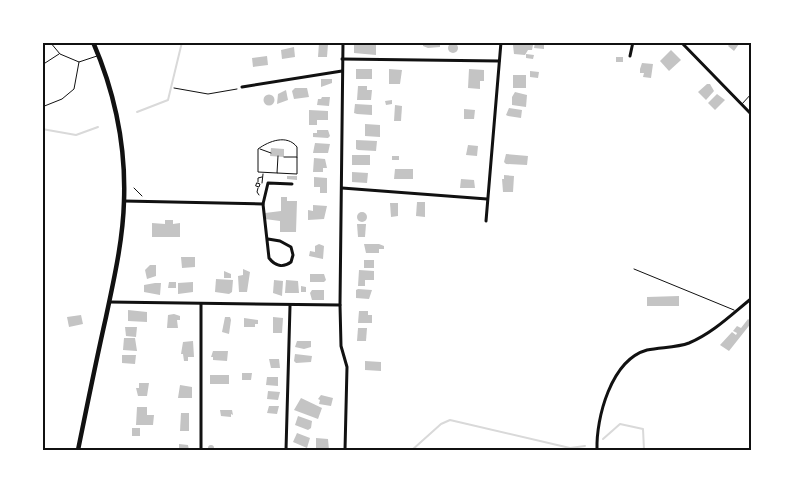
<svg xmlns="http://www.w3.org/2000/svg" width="794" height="493" font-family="Roboto,sans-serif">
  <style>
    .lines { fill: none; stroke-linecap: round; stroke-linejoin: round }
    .stream { stroke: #d9d9d9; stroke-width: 2 }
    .building { fill: #c4c4c4 }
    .path { stroke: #111; stroke-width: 1 }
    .service { stroke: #111; stroke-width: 1 }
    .minor { stroke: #111; stroke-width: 3 }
    .secondary { stroke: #111; stroke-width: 4.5 }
    .neatline { fill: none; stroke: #111; stroke-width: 2 }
  </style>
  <rect width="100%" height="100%" fill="#fff"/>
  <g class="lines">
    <!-- stream -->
    <g class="stream">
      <polyline points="137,112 168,100 182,42"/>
      <polyline points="42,129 76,135 98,127"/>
      <polyline points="603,439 620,424 643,429 644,450"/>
      <polyline points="412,450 441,424 450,420 570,448 585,446"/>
    </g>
  </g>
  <!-- building -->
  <g class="building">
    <polygon points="423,42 440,42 440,47 428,48 423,46"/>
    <polygon points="731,42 739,44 734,51 728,46"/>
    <circle cx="453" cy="48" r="5"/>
    <polygon points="319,43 328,44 327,57 318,57"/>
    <polygon points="535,43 544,44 544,49 534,48"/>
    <polygon points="368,44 376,45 376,55 354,53 354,45"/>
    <polygon points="513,45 533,45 532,50 528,50 525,55 514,54"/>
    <polygon points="294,47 295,57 282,59 281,50"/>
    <polygon points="671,50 681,60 669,71 660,61"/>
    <polygon points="526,54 534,55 533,59 526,58"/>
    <polygon points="267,56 268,65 253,67 252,58"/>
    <rect x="616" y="57" width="7" height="5"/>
    <polygon points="642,63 653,64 651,78 643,77 644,73 640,73 640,69"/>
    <rect x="356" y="69" width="16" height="10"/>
    <polygon points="389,69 402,70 400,84 389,84"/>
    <polygon points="469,69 484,70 484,81 480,81 480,89 468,88"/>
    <polygon points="530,71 539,72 538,78 530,77"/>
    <rect x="513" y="75" width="13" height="13"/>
    <polygon points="321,79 332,79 332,83 321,87"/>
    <polygon points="707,84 710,84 714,91 706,100 698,92"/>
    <polygon points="358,86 367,86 367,90 372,90 371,100 357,100"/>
    <polygon points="295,88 307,88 309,97 294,99 292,91"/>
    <polygon points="286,90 288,100 277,104 278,94"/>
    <polygon points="515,92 527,95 526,107 512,105 512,97"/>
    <polygon points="717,94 725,100 715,110 708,103"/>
    <circle cx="269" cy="100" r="5.5"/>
    <polygon points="322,97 330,97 329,106 317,105 318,99 321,99"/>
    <polygon points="392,100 392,104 386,105 385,101"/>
    <polygon points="355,104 372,105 372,115 357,114 354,113"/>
    <polygon points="395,105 402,106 401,121 394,121"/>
    <polygon points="509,108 522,110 521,118 508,116 506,115"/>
    <polygon points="464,109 475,110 474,119 464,119"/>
    <polygon points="309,110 328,111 328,120 317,120 317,125 309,125"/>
    <polygon points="365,124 380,125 380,137 365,136"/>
    <polygon points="317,130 328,130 330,136 328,138 313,137 313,133 317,133"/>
    <polygon points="356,140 377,141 376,151 358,150 356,149"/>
    <polygon points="315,143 330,144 328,153 313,153"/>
    <polygon points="468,145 478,146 477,156 466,155"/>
    <polygon points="271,148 284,149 284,157 270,156"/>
    <polygon points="506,154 528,156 527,165 506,164 504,162"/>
    <rect x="352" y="155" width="18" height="10"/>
    <rect x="392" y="156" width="7" height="4"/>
    <polygon points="314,158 325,159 327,168 323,168 323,172 313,172"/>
    <polygon points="395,169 413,169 413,179 394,179"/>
    <polygon points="352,172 368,173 367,183 352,182"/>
    <polygon points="504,175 514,176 513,192 503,192 502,179 504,179"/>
    <polygon points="287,176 297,176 297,180 287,179"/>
    <polygon points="314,177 327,178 327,193 320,193 320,187 314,187"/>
    <polygon points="461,179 474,180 475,188 460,188"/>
    <polygon points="281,197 287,197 287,201 297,201 296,232 280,232 280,221 265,219 265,213 281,211"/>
    <polygon points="417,202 425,202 425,217 416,216"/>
    <polygon points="390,203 398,203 398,216 391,217"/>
    <polygon points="313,205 327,206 324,219 308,220 308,210 313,211"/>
    <circle cx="362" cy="217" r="5"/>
    <polygon points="165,220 173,220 173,224 180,223 180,237 152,237 152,223 165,224"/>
    <polygon points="357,224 366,224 365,237 358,237"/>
    <polygon points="319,244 324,246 323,259 309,256 310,251 315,252 315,246"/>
    <polygon points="364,244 379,244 384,246 384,249 379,249 379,253 366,253"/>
    <polygon points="181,257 195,257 195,267 182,268"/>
    <rect x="364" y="260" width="10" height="8"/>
    <polygon points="150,265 156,265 156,276 147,279 145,270"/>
    <polygon points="243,269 250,272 247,292 239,292 238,276 243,275"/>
    <polygon points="359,270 374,271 374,280 365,280 365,286 358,286"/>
    <polygon points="224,271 231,274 231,278 224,278"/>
    <polygon points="310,274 324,274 326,280 324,282 310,282"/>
    <polygon points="216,279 233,280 232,292 229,294 215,292"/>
    <polygon points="274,280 283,281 282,296 273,293"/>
    <polygon points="286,280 298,281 299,293 285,293"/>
    <polygon points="169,282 176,282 176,288 168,288"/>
    <polygon points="193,282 193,292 178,294 178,283"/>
    <polygon points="155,283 161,283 160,295 144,292 144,285"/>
    <polygon points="301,286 306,287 306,292 301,292"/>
    <polygon points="358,289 372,290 369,299 356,298 356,290"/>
    <polygon points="312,290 324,290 324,300 312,300 310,293"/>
    <polygon points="679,296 679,306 647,306 647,297"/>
    <polygon points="128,310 147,312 147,322 128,321"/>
    <polygon points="359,311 368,311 368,315 372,315 372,323 358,323"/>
    <polygon points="174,314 180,316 180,320 177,320 178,328 167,328 168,315"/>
    <polygon points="81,315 83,324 69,327 67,317"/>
    <polygon points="225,317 230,317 231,320 229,334 222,332"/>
    <polygon points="273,317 283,318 282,333 273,333"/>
    <polygon points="244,318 258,320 258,324 255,324 255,327 244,327"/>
    <polygon points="748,319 752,322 729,351 720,345 732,332 736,335 737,333 733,331 737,326 741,328"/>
    <polygon points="125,327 137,327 136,337 126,336"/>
    <polygon points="358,328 367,328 366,341 357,341"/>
    <polygon points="124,338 135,338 137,351 123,350"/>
    <polygon points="193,341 194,357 188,357 188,361 184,361 183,354 181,354 183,342"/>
    <polygon points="297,341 311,341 311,347 304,349 295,347"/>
    <polygon points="213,351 228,351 227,361 213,360 213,357 211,357"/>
    <polygon points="295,354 312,356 311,362 296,363 294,361"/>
    <polygon points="122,355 136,355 135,364 122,363"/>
    <polygon points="269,359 279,359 280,368 271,368"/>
    <polygon points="365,361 381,362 381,371 365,370"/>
    <polygon points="242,373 252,373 251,380 242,380"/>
    <rect x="210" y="375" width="19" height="9"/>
    <polygon points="267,377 278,377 278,386 266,385"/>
    <polygon points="139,383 149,383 147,396 138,396 136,388 139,388"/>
    <polygon points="180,385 192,387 192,398 178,398"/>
    <polygon points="268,391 280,392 278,400 267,399"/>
    <polygon points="321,395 333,398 331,406 319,404 320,400 318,399"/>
    <polygon points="301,398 322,408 318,419 294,410"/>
    <polygon points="269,406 279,406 277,414 267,413"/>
    <polygon points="137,407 147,407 147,415 154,415 153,425 136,425"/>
    <polygon points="220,410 232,410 233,415 231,414 231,417 221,416"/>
    <polygon points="181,413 189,413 189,431 180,431"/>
    <polygon points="298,416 312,421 311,428 308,430 295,425"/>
    <rect x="132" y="428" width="8" height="8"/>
    <polygon points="297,433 310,438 307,448 293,442"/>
    <polygon points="316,438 328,439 329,450 316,449"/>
    <polygon points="179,444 188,445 189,450 179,450"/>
    <circle cx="211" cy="448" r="3"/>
  </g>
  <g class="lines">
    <!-- path -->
    <g class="path">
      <polyline points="174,88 208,94 237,89"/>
      <polyline points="260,149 271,153"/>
      <polyline points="278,156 277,173 297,174 297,157 284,157"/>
      <path d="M 277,173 L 258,172 L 258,149 C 269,141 287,134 297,147 L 297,157"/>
      <polyline points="258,182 258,178 262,177"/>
      <polygon points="257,183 260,184 259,187 256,186"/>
      <polyline points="262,183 263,174"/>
      <polyline points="134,188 142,196"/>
      <polyline points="258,188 257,192 259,195"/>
    </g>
    <!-- service -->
    <g class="service">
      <polyline points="50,42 60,54 79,62 97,56"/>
      <polyline points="42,65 59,54"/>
      <polyline points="742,104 752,93"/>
      <polyline points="42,107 62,99 74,89 79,62"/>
      <polyline points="634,269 734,310"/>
    </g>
    <!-- minor -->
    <g class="minor">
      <polyline points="343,42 340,305 341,346 347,367 345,450"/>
      <polyline points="681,42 752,115"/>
      <polyline points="630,56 633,42"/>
      <polyline points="342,59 499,61"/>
      <polyline points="242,87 342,71"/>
      <polyline points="342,188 487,199"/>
      <path d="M 124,201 L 263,204 L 269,258 C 275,266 283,268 291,262 L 293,255 L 291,247 L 280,241 L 268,239"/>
      <polyline points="263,204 268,183 292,184"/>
      <polyline points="486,221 501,42"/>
      <polyline points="109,302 340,305"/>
      <polyline points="201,450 201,304"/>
      <polyline points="286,450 290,306"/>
      <path d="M 597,450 C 596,418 611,360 647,350 C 661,347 676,348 689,343 C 713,333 732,314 752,298"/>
    </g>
    <!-- secondary -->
    <path class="secondary" d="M 78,450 C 87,406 96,361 106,317 C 114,279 123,240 124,201 C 126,146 115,93 93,42"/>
  </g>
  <!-- border -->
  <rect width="794" height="493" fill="none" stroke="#ffffff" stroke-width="88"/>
  <rect x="44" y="44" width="706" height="405" class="neatline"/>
</svg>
